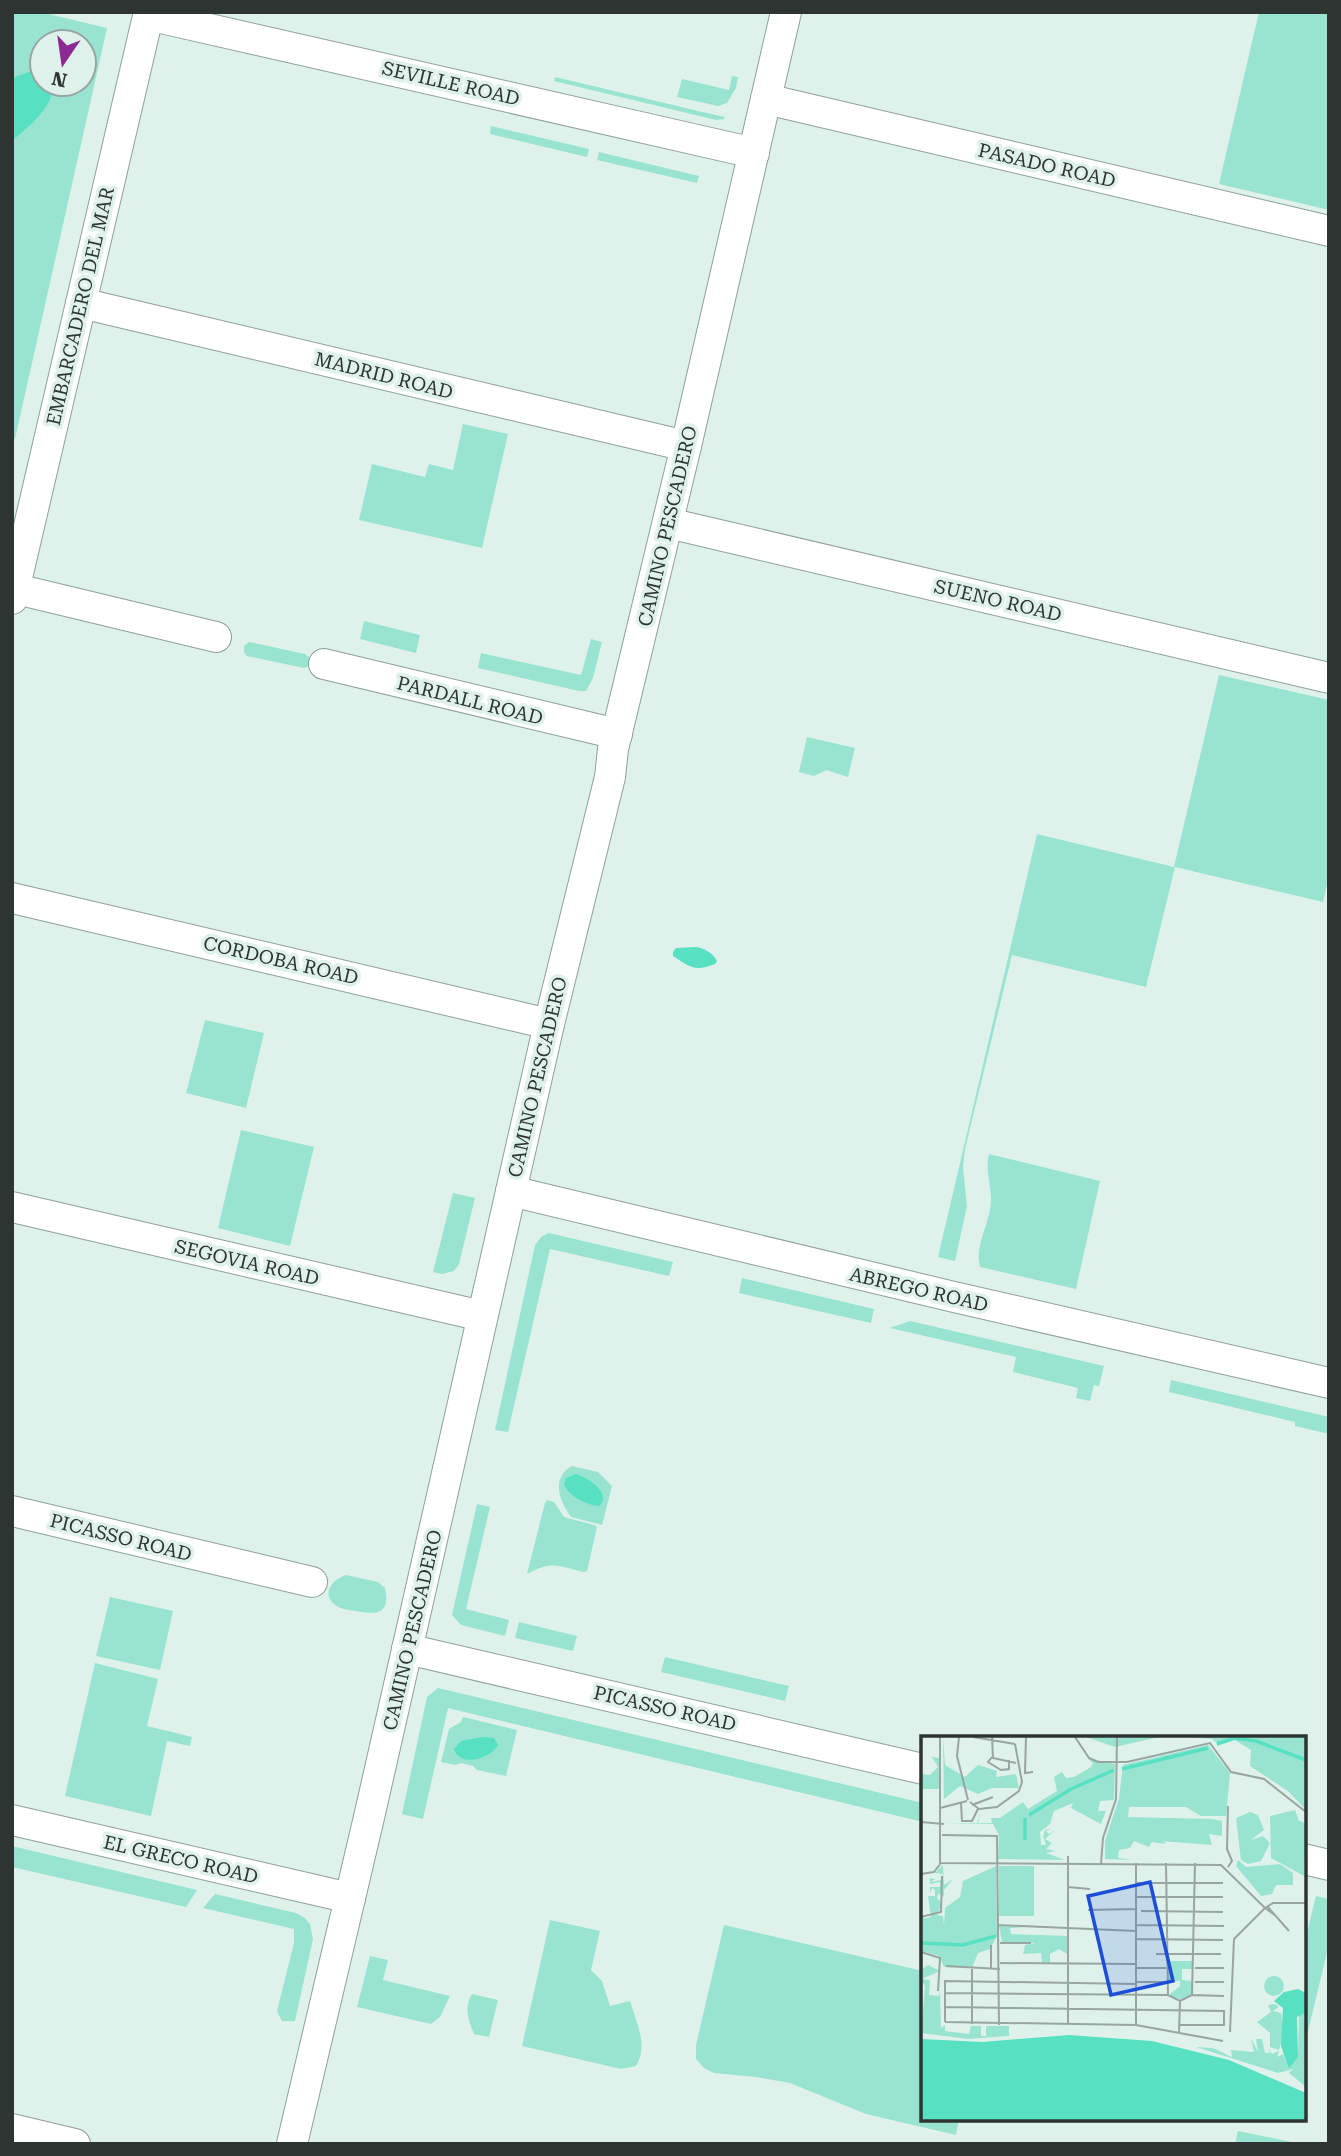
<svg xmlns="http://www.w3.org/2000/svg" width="1341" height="2156" font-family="'Roboto Serif',serif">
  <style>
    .green { fill: #99e4d0; fill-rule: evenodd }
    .water { fill: #57e1c2 }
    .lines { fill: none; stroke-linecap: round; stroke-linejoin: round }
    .street-casing { stroke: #8fa09b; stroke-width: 32 }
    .street { stroke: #fff; stroke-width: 30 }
    .labels { text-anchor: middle; stroke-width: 7; stroke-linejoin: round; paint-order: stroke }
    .street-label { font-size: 19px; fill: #2e3432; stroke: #dff1eb }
    .inset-river { fill: none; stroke: #57e1c2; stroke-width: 3.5 }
    .inset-road { fill: none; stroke: #98a5a1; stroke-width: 2 }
    .view { fill: #1d4ed8; fill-opacity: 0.15; stroke: #1d4ed8; stroke-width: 3.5 }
    .inset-edge { fill: none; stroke: #2e3432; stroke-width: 3.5 }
  </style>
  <rect width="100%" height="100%" fill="#dff1eb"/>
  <!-- green -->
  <g class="green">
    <path d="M 12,12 L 40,12 L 107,28 L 15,439 L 12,438 ZM 42,42 L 84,42 L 84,84 L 42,84 Z"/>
    <polygon points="1259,12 1329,12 1329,210 1219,184"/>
    <polygon points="732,76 738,77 736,88 727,103 718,106 677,97 682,79 729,90"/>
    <polygon points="555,77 711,114 725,117 724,119 716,120 554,81"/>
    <polygon points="491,126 589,149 587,157 490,134"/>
    <polygon points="599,152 699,176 697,183 597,160"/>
    <polygon points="463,424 508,434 482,548 359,520 372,464 425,477 429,464 453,470"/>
    <polygon points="364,621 420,635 416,653 360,639"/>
    <polygon points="591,639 602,642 593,678 586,691 579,691 478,668 481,653 581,675"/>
    <polygon points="249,642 305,654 312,660 310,666 304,668 247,656 244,652 244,646"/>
    <polygon points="1219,675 1329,700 1329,876 1323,902 1175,867 1146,987 1012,955 965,1149 963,1167 967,1206 955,1261 938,1257 1037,834 1174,867"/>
    <polygon points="807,737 855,748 848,777 826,770 814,776 799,772"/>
    <polygon points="205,1020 264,1033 246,1108 186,1093"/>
    <polygon points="241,1130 314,1147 290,1246 218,1228"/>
    <path d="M 989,1154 L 1100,1181 L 1076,1289 L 980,1267 C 974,1245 991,1222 991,1200 C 991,1183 985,1171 989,1154 Z"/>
    <polygon points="453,1193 475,1198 459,1264 454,1271 442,1274 433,1272"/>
    <polygon points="549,1233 673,1262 669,1276 550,1249 508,1432 495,1430 535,1245 541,1237"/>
    <polygon points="742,1278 874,1309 871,1323 739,1293"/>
    <polygon points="910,1321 1104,1366 1099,1386 1094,1385 1090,1401 1076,1398 1078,1388 1013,1372 1016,1357 890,1328"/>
    <polygon points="1171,1380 1329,1417 1329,1434 1295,1426 1295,1422 1169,1392"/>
    <path d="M 572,1466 L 598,1472 L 612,1486 L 602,1525 L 571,1517 C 560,1502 550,1478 572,1466 Z"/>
    <path d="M 547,1500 L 554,1502 L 564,1517 L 594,1525 L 597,1527 L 587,1571 L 584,1572 C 557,1566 553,1560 527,1574 L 545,1503 Z"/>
    <polygon points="477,1504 490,1507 466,1609 509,1620 505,1636 461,1625 452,1615"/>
    <path d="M 346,1575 L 378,1582 L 385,1588 C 391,1615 376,1615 355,1611 C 349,1610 339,1609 334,1604 C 321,1592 334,1579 346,1575 Z"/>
    <polygon points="110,1597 173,1611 160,1670 96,1656"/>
    <polygon points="519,1622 577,1636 573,1651 515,1638"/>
    <polygon points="665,1657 789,1686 785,1701 661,1672"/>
    <polygon points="95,1663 158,1679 147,1726 192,1737 190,1746 167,1741 151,1816 65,1796"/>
    <polygon points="438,1688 923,1803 923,1822 448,1708 423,1819 402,1814 427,1697"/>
    <polygon points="463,1717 517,1730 506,1776 477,1770 473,1766 461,1763 455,1765 441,1762 449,1729 461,1722"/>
    <polygon points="12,1846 197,1890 186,1907 12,1867"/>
    <polygon points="215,1894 296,1913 305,1918 310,1924 313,1939 295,2021 282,2021 277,2011 294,1943 294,1929 203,1908"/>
    <polygon points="1316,1896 1329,1899 1329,1944 1308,2031 1304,2030 1304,1945"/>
    <path d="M 550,1920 L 600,1931 L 591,1970 L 602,1981 L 610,2006 L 630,2001 C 636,2022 649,2046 636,2066 L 621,2069 L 522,2046 Z"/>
    <polygon points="724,1925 923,1971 923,2119 959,2119 956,2135 866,2114 790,2083 756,2077 714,2073 704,2068 696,2059 696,2045"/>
    <polygon points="370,1956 388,1960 383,1980 450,1996 440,2017 431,2024 357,2007"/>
    <path d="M 472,1994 L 498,2000 L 489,2037 L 474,2034 C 468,2020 464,2007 472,1994 Z"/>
    <polygon points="1238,2131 1301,2144 1235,2144"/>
  </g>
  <!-- water -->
  <g class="water">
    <path d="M 42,67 L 42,84 L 53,84 C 54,107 28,127 12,141 L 12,78 Z"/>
    <path d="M 696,947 C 704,948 713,953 717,961 L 715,964 C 694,972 690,967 673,956 L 673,952 L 676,948 Z"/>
    <path d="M 575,1474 C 587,1476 613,1494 599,1506 C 586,1505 568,1496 564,1484 L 566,1478 Z"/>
    <path d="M 482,1737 L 494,1738 L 498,1745 C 491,1759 459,1768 454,1749 L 461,1741 Z"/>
  </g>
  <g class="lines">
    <defs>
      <g id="street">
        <polyline points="148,15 754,153"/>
        <polyline points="766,99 1329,231"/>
        <polyline points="81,303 686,446"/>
        <polyline points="668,523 1329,678"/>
        <polyline points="12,588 216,637"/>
        <polyline points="12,599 149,12"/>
        <polyline points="324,664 617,734"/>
        <polyline points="12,898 549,1024"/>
        <polyline points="511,1191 954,1297 1329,1383"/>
        <polyline points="12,1207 482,1316"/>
        <polyline points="12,1511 312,1582"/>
        <polyline points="407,1649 923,1769"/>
        <polyline points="12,1820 350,1898"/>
        <polyline points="1304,1859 1329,1865"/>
        <polyline points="12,2129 75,2144"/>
        <polyline points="292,2144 370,1813 549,1024 610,777 613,749 686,446 786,12"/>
      </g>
    </defs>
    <!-- street casing -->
    <use href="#street" class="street-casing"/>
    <!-- street -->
    <use href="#street" class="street"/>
  </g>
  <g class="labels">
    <!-- street labels -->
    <g class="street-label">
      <text transform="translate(451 83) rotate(13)" y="7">SEVILLE ROAD</text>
      <text transform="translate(1047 165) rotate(13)" y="7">PASADO ROAD</text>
      <text transform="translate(80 306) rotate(-77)" y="7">EMBARCADERO DEL MAR</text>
      <text transform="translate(384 375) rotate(14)" y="7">MADRID ROAD</text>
      <text transform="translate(667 526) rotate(-77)" y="7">CAMINO PESCADERO</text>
      <text transform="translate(998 600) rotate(13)" y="7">SUENO ROAD</text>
      <text transform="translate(470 700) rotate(14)" y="7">PARDALL ROAD</text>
      <text transform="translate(281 960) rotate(13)" y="7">CORDOBA ROAD</text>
      <text transform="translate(537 1077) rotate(-77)" y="7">CAMINO PESCADERO</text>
      <text transform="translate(247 1262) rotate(13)" y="7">SEGOVIA ROAD</text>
      <text transform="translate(919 1289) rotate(13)" y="7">ABREGO ROAD</text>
      <text transform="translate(121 1537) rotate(14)" y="7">PICASSO ROAD</text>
      <text transform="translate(412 1630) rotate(-77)" y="7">CAMINO PESCADERO</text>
      <text transform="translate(665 1708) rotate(13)" y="7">PICASSO ROAD</text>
      <text transform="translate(181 1859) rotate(13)" y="7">EL GRECO ROAD</text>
    </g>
  </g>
  <!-- overview -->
  <g transform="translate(921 1736)">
    <rect width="385" height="385" fill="#dff1eb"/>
    <path d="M 22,1 L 24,29 L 44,41 L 57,29 L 76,35 L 75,41 L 95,38 L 98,52 L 71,52 L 57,58 L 39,50 L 23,63 L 23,70 ZM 165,1 L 238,1 L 194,11 ZM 268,1 L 385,1 L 385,74 L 367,55 L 329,30 L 330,14 L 314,4 L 298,9 L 291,3 ZM 287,9 L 309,37 L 305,80 L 280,80 L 265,71 L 208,71 L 207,81 L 291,83 L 301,85 L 301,100 L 288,98 L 291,109 L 240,105 L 244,106 L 244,108 L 231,106 L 228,111 L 213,105 L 209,112 L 198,114 L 197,122 L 184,120 L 211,124 L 184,123 L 184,105 L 198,62 L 202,29 ZM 11,21 L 18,22 L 18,53 L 0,53 L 0,38 L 9,39 L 17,31 ZM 166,22 L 194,28 L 193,64 L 179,65 L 177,75 L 185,75 L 180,88 L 150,72 L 152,67 L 133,75 L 129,88 L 119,96 L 120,109 L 125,109 L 122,100 L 124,94 L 131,92 L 125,95 L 128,98 L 134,94 L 124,103 L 131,107 L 125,113 L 134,115 L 125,117 L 144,124 L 77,123 L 78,99 L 72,88 L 23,87 L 56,87 L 60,75 L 57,87 L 71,87 L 70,82 L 79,82 L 102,66 L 107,73 L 136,55 L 133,41 L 141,36 L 145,42 L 153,41 L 170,31 L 172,27 ZM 374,74 L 378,85 L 385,87 L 383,140 L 350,122 L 349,80 ZM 329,76 L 337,79 L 343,94 L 330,104 L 342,100 L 349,107 L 340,125 L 327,128 L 320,124 L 315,82 ZM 317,124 L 325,131 L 359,128 L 372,137 L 372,149 L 355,149 L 351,158 L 340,160 L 315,130 ZM 22,129 L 23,149 L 32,143 L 23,154 L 23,161 L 18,157 L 16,162 L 21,167 L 16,179 L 22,180 L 23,190 L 24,172 L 39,161 L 42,145 L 75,130 L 76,200 L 69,213 L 57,217 L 51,232 L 23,231 L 18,220 L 0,215 L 0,183 L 10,181 L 7,160 L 14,160 L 14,154 L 11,152 L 9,157 L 9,151 L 19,151 L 19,146 L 9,148 L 9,142 L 14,143 L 10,146 L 21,144 L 22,138 L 14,137 ZM 78,130 L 113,130 L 113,180 L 78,180 ZM 78,190 L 104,192 L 89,192 L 90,198 L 146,200 L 146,218 L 138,213 L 129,218 L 129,226 L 121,226 L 120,217 L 102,218 L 104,209 L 115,207 L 81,206 ZM 246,225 L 272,225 L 272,233 L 261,233 L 261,244 L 272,245 L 271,257 L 263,264 L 251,261 L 249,258 L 259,250 L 259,245 L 246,245 ZM 7,229 L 19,235 L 1,243 L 9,244 L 8,259 L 18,260 L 19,255 L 20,292 L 24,289 L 24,295 L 48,298 L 50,290 L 60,290 L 60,300 L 65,300 L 65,290 L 88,290 L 88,300 L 47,303 L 0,297 L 4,250 L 0,244 L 0,234 ZM343 250a10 10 0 1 1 20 0a10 10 0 1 1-20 0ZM 354,268 L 358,271 L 352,275 L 360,277 L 363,296 L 358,314 L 349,311 L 349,297 L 336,286 L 350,276 L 347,269 ZM 378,276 L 385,276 L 385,351 L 368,337 L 372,333 L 357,337 L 275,311 L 292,312 L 311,321 L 310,314 L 333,316 L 330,302 L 337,316 L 335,303 L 341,303 L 344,317 L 349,317 L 346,311 L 351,318 L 358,315 L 356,321 L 362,318 L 368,333 L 377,321 Z" fill="#99e4d0"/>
    <path d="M 377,253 L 385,257 L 385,276 L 376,281 L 377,321 L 368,333 L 360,310 L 362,272 L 353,265 L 363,256 ZM 148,299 L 231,305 L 308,324 L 385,357 L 385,384 L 0,384 L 0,303 L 61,306 Z" fill="#57e1c2"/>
    <path class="inset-river" d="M 335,5 L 385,24M 296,8 L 313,2 L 335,5M 201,33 L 287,12M 108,79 L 150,53 L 193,34M 104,104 L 104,82M 0,207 L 42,209 L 75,200"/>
    <path class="inset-road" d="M 19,1 L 19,127 L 300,129 L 344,172 L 352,167 L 385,167M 38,1 L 36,20 L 47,64M 52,1 L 94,8M 105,1 L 104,37 L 112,36M 154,1 L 168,22 L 177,26 L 206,26 L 289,7 L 310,36 L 343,43 L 385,76M 73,6 L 71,2 L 72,22 L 95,27M 71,21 L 67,26 L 80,34 L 88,33 L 88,24M 49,66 L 58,73 L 76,71 L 98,55 L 101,46 L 94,8M 40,67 L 41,85 L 51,85 L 57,73M 51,69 L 72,61M 307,70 L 306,113 L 311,125 L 307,131M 19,72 L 46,65M 0,86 L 23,88M 21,99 L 76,100 L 78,289M 245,127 L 247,259M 180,128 L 182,102 L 195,63 L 196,1M 0,138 L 13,136 L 20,127M 215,147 L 302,147M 147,151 L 169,153M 215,161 L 302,161M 346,170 L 368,195M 167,174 L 215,173M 220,175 L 302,176M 0,181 L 20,176 L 21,140M 76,189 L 215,195M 215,189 L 303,190M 215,203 L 302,204M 79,207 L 110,207M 0,216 L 19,222 L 17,255M 235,218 L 300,218M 79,227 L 215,228M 25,230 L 79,233M 215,232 L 245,232M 274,232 L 303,232M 70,233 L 70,209M 215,246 L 245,246M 274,246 L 303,246M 24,257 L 247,259 L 259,265 L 271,259M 271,259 L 274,127M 271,259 L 303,260M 24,271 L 303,275 L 303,289 L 259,289M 24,286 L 215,289 L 302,305M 24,286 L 24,245 L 215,248M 51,288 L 51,233M 147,289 L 147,120M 215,289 L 215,127M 309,296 L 313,203 L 344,172 L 355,180M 258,297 L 259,265"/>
    <path class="view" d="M 229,146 L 252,245 L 190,259 L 167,160 Z"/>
    <rect width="385" height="385" class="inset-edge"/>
  </g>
  <!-- border -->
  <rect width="1341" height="2156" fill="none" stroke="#2e3432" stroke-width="28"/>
  <!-- north arrow -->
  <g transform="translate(63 63) rotate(193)"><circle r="33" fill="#dff1eb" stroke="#98a5a1" stroke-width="2"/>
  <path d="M0-5L12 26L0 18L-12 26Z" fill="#8c2a92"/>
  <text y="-10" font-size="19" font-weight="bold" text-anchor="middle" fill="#2e3432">N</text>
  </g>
</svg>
